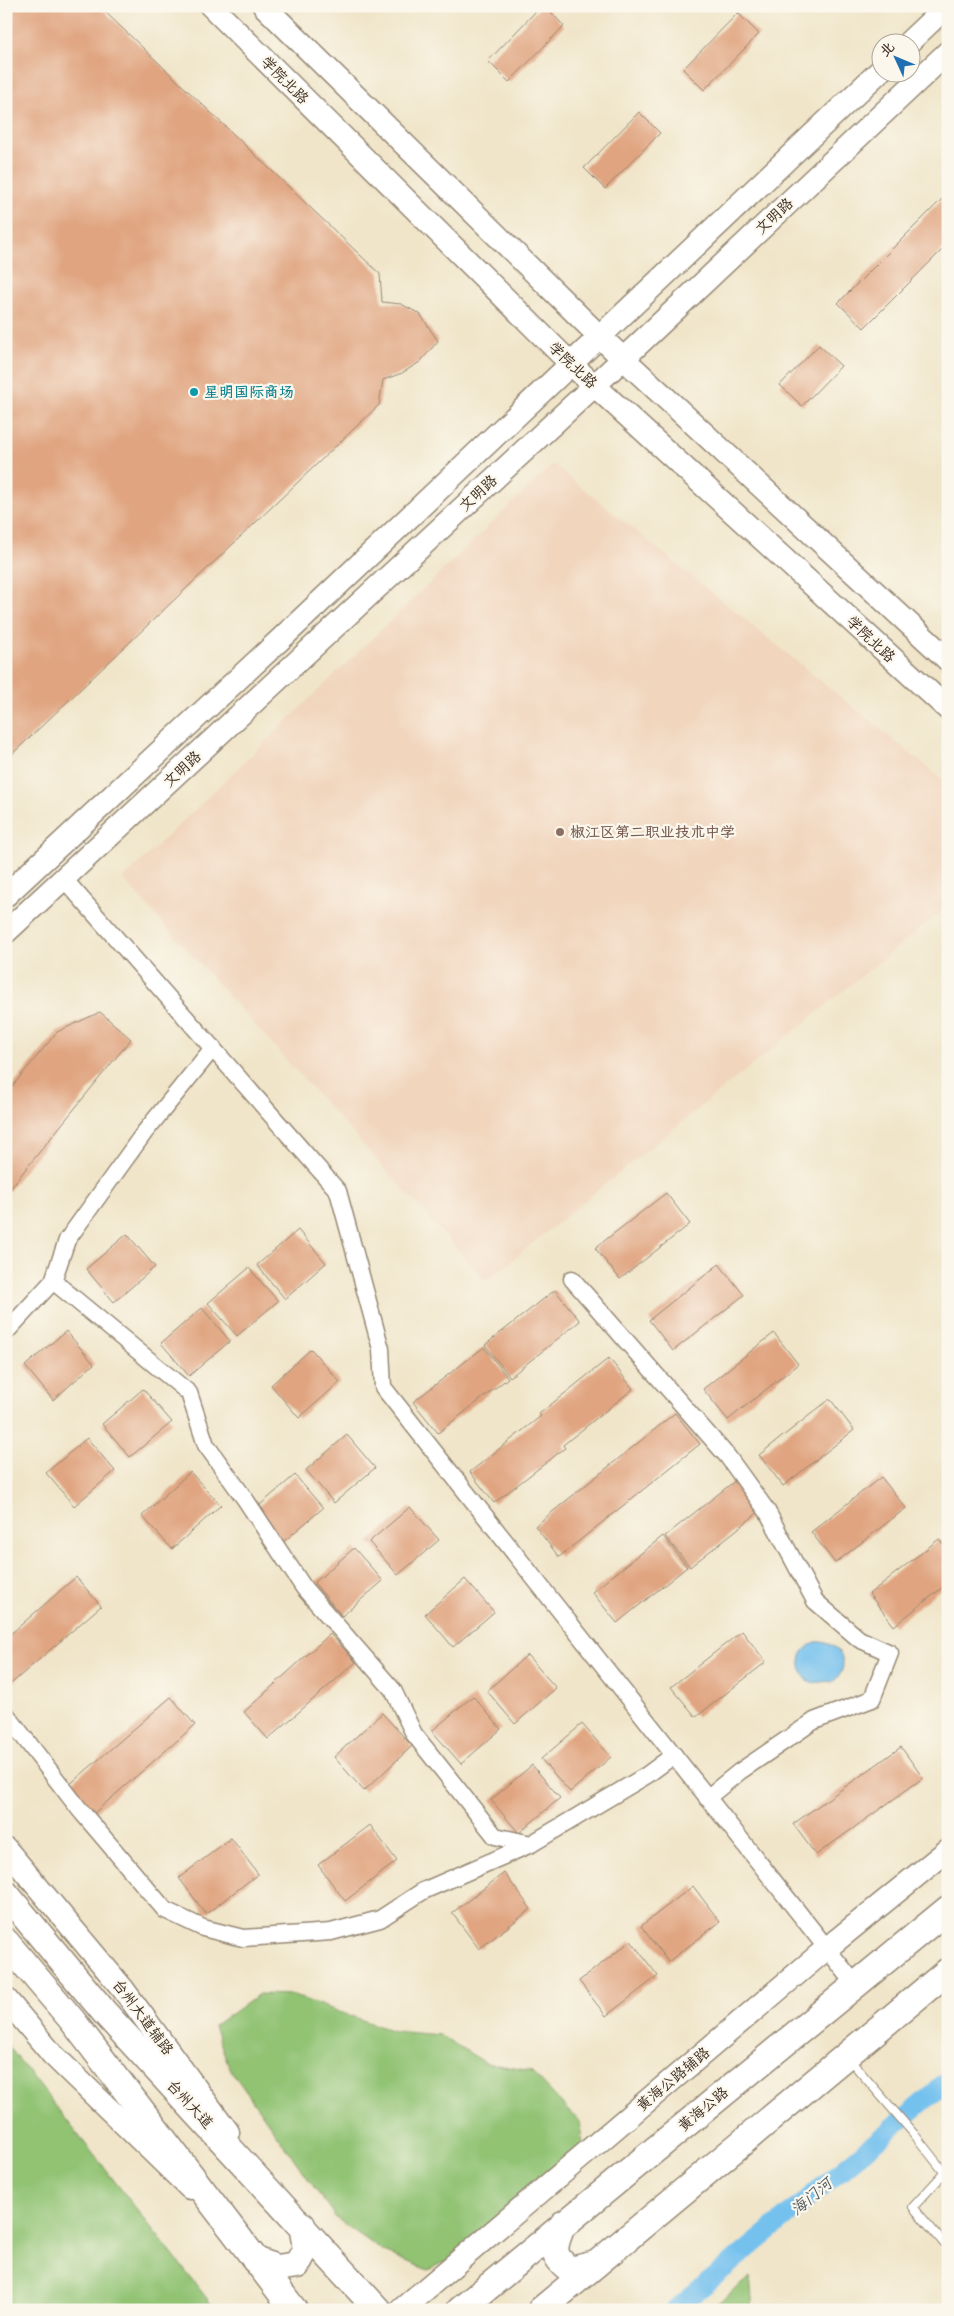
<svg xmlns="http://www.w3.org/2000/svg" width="954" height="2316" font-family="Mali,'LXGW WenKai TC',sans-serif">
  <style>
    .built { fill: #f1d5bd }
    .green { fill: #91c373; stroke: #667648 }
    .water { fill: #74c1ee; stroke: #587686 }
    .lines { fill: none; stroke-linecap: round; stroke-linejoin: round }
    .canal { stroke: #74c1ee; stroke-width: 19 }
    .building { fill: #e0a480 }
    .service-casing { stroke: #968874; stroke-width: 10 }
    .minor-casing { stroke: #968874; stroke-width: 19 }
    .secondary-casing { stroke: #968874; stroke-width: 25 }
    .primary-casing { stroke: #968874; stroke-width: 29 }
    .service { stroke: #fff; stroke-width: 8 }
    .minor { stroke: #fff; stroke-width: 16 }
    .secondary { stroke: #fff; stroke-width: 22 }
    .primary { stroke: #fff; stroke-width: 26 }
    .culture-dot { fill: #0f9aa8; stroke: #fbf7ec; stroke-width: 2 }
    .education-dot { fill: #8d6e63; stroke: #fbf7ec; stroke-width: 2 }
    .labels { text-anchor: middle; stroke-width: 4.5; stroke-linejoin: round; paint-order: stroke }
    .street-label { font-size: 15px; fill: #3b2a1e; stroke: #fbf7ec }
    .culture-label { font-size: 15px; font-weight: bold; fill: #0d838f; stroke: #fbf7ec; text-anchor: start }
    .education-label { font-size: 15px; font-weight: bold; fill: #785e54; stroke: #fbf7ec; text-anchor: start }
    .water-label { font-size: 16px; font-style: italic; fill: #4c575c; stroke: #fbf7ec }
  </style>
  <rect width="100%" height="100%" fill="#fbf7ec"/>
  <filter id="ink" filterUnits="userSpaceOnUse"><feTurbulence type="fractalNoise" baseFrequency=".02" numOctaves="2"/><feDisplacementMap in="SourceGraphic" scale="10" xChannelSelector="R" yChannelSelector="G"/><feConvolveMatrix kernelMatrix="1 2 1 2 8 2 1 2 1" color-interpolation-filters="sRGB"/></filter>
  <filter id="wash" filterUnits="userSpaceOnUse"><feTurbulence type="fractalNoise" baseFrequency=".0096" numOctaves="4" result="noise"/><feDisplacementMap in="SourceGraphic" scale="20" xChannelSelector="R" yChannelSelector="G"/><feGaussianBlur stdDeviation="1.12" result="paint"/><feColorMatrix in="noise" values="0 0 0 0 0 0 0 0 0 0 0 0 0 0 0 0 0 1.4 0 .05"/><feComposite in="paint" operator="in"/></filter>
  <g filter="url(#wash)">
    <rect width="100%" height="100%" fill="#f0e5c9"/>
    <!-- built -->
    <polygon class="built" points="553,464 948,784 948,906 486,1281 123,879"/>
    <!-- green -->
    <g class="green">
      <polygon points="259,1994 292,1995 393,2031 440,2035 486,2063 531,2071 579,2121 584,2149 462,2254 428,2270 384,2252 336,2218 230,2069 214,2026"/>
      <polygon points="6,2043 216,2310 6,2310"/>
      <polygon points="750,2277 753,2310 709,2310"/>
    </g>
    <!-- water -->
    <path class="water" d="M 816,1642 C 840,1640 854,1668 832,1682 C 823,1680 818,1684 809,1682 C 795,1668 797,1650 816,1642 Z"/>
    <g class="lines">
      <!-- canal -->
      <polyline class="canal" points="675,2310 948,2081"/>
    </g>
    <g id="blocks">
      <!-- building -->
      <g class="building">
        <polygon points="6,6 99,6 380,274 382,302 401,304 420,314 438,341 420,362 402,373 383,380 379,405 6,760"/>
        <polygon points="541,6 545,6 564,26 509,82 488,61"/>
        <polygon points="738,13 759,34 704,90 683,69"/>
        <polygon points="639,112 660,133 605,189 584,168"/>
        <polygon points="948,193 948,244 864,328 838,303"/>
        <polygon points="819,345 841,366 802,406 780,385"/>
        <polygon points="100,1012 131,1039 20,1176 6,1195 6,1094 57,1032"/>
        <polygon points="666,1193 690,1224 620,1279 595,1248"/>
        <polygon points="298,1230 326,1263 285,1299 257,1265"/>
        <polygon points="127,1234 155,1267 114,1302 86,1269"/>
        <polygon points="719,1264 744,1295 673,1351 649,1320"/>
        <polygon points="249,1268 278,1301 237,1336 208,1303"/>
        <polygon points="555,1290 580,1321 510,1377 485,1345"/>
        <polygon points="202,1308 230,1341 189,1376 161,1343"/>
        <polygon points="66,1331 94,1364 53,1400 25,1366"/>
        <polygon points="774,1333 798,1364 728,1420 703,1389"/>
        <polygon points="484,1347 508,1378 438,1433 413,1402"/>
        <polygon points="311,1349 340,1382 299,1418 271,1385"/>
        <polygon points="609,1358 633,1389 563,1445 565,1448 494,1503 470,1472 541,1416 539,1414"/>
        <polygon points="143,1389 172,1422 130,1457 102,1424"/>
        <polygon points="830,1399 854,1430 783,1486 759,1455"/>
        <polygon points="675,1413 700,1444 559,1557 535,1526"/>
        <polygon points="347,1435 375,1468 334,1503 306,1470"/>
        <polygon points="87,1438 115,1471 74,1506 46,1473"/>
        <polygon points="190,1472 221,1505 172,1549 142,1516"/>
        <polygon points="295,1475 323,1508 282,1543 254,1510"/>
        <polygon points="881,1477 906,1508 835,1563 811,1532"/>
        <polygon points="736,1480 760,1511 690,1567 665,1536"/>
        <polygon points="410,1507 439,1540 398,1575 369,1542"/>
        <polygon points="663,1536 687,1567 617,1623 592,1592"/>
        <polygon points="939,1539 948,1550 948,1583 894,1626 869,1594"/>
        <polygon points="354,1548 383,1581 342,1616 314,1583"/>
        <polygon points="76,1577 101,1606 6,1688 6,1638"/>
        <polygon points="465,1579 494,1612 453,1647 425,1614"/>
        <polygon points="742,1631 766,1662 696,1717 671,1687"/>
        <polygon points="330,1634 356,1662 268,1739 244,1712"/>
        <polygon points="527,1655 556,1688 515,1724 487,1691"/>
        <polygon points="473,1696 501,1729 461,1764 432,1731"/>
        <polygon points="171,1697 195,1725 93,1814 69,1785"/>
        <polygon points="382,1713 412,1746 364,1791 334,1757"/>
        <polygon points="582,1724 611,1757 570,1792 541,1759"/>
        <polygon points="901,1747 923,1778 816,1855 793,1824"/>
        <polygon points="532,1765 560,1798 519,1833 491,1800"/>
        <polygon points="370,1825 397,1861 345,1901 318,1865"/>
        <polygon points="231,1838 258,1874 206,1914 179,1878"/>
        <polygon points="504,1873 531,1909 479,1949 452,1913"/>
        <polygon points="693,1886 720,1922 668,1962 641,1926"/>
        <polygon points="631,1941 658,1976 606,2016 579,1981"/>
      </g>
    </g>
  </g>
  <g filter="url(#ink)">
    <use href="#blocks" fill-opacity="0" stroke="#968874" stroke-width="1"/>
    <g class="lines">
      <defs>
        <g id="service">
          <polyline points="849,2059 914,2134 944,2172"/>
          <polyline points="948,2169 913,2207 948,2248"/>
        </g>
        <g id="minor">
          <polyline points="64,879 338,1191 381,1349 383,1387 855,1984"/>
          <polyline points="572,1279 728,1457 767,1511 815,1601 859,1639 890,1653 872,1699 814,1721 739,1772 707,1798"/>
          <polyline points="53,1281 189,1393 206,1445 245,1499 304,1588 393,1690 414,1734 495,1836 531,1844 647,1775 674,1755"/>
          <polyline points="6,1332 53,1281 67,1240 144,1133 213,1048"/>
          <polyline points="6,1714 80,1810 165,1910 203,1928 243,1938 331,1932 380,1919 423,1891 531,1844"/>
        </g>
        <g id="secondary">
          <polyline points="211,6 572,365 948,709"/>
          <polyline points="264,6 599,336 948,660"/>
          <polyline points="909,42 947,6"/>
          <polyline points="6,895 284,636 882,69"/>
          <polyline points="6,932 624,358 948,52"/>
          <polyline points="6,1849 123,1989 228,2132"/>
          <polyline points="6,1999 52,2054 190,2188"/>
          <polyline points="401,2310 826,1949 948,1850"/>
        </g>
        <g id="primary">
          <polyline points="6,1894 105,2013 378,2310"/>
          <polyline points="6,1942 72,2020 294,2310"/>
          <path d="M 563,2224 C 554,2246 549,2255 571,2270 L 596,2264"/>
          <polyline points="255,2260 277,2268 297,2265 306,2248 302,2225"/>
          <polyline points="460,2310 948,1909"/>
          <polyline points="541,2310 948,1971"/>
        </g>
      </defs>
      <!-- service casing -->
      <use href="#service" class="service-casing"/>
      <!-- minor casing -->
      <use href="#minor" class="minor-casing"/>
      <!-- secondary casing -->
      <use href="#secondary" class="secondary-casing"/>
      <!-- primary casing -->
      <use href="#primary" class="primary-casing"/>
      <!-- service -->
      <use href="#service" class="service"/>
      <!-- minor -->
      <use href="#minor" class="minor"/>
      <!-- secondary -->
      <use href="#secondary" class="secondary"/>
      <!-- primary -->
      <use href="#primary" class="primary"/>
    </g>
  </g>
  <!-- markers -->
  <circle class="culture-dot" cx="194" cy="392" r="5"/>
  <circle class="education-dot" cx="560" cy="832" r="5"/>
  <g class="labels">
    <!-- street labels -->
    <g class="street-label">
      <text transform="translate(285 80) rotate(45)" y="5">学院北路</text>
      <text transform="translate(774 216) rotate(-43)" y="5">文明路</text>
      <text transform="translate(573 365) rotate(43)" y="5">学院北路</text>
      <text transform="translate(478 493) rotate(-43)" y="5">文明路</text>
      <text transform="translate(871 639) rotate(43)" y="5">学院北路</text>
      <text transform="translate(182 769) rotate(-43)" y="5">文明路</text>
      <text transform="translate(143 2017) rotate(53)" y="5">台州大道辅路</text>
      <text transform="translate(673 2079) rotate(-40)" y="5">黄海公路辅路</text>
      <text transform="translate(190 2104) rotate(47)" y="5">台州大道</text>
      <text transform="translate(703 2109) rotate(-40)" y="5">黄海公路</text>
    </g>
    <!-- culture labels -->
    <g class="culture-label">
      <text x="204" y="397">星明国际商场</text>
    </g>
    <!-- education labels -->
    <g class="education-label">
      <text x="570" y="837">椒江区第二职业技术中学</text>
    </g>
    <!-- water labels -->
    <g class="water-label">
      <text transform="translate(811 2196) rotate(-40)" y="6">海门河</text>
    </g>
  </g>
  <!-- margin -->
  <rect width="954" height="2316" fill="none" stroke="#fbf7ec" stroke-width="25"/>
  <!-- north arrow -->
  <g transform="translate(896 58) rotate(314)"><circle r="24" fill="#fbf7ec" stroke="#aea59a"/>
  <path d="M0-4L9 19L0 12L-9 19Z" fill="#1f6fb2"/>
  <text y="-8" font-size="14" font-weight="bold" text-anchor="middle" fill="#3b2a1e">北</text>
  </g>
</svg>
